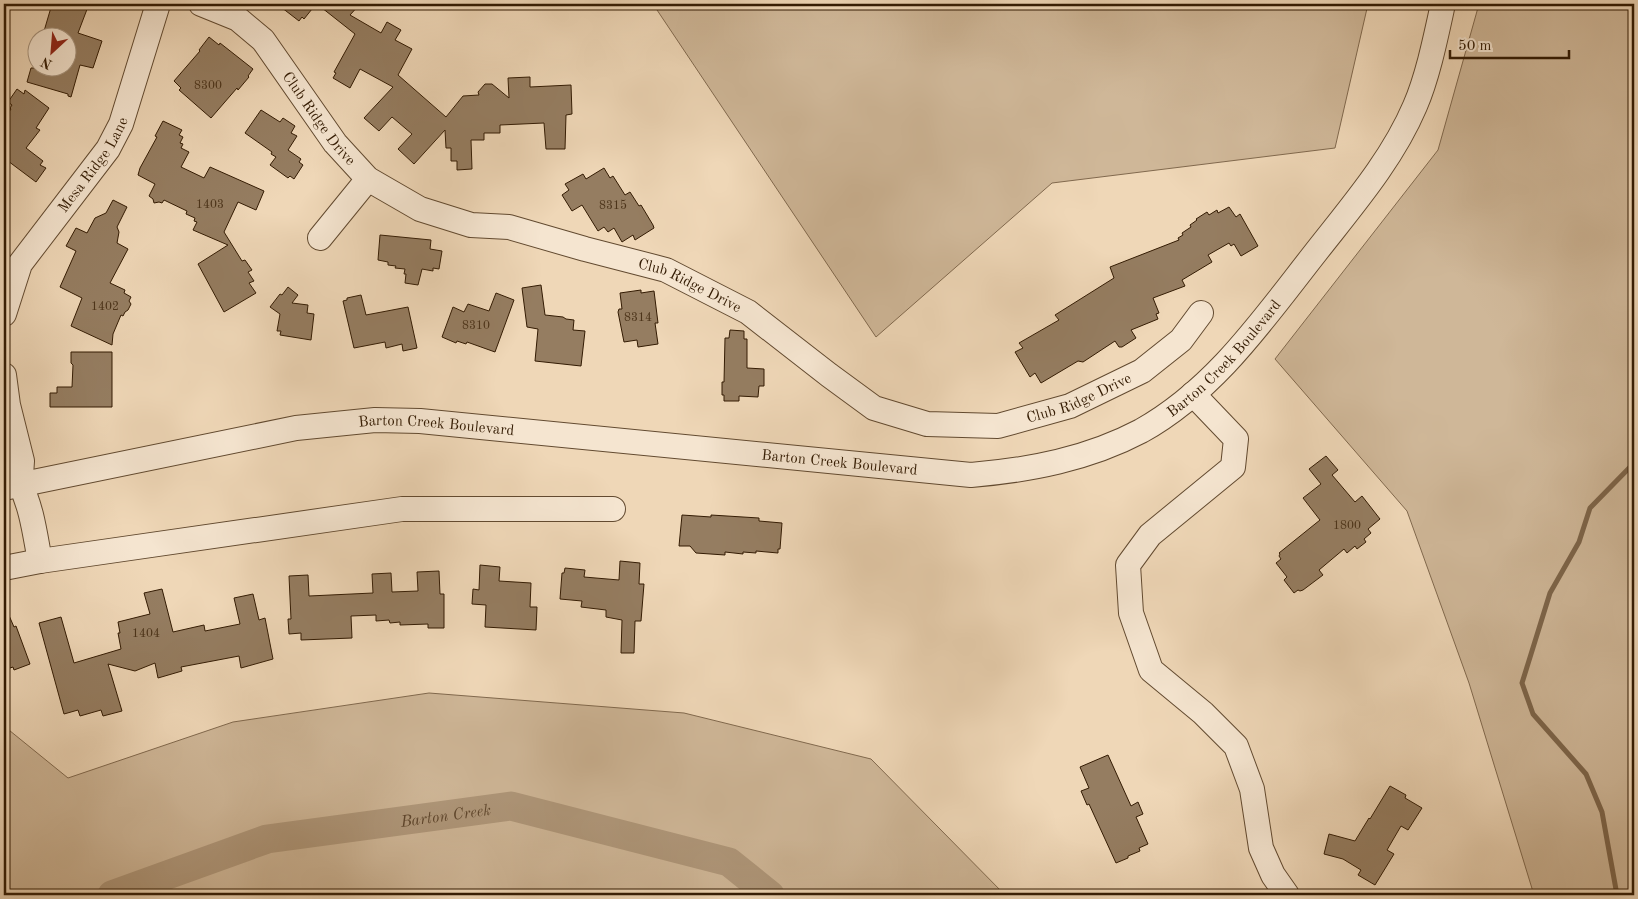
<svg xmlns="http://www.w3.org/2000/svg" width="1638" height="899" font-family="'Old Standard TT',serif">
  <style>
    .green { fill: #cfb798; stroke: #81694e }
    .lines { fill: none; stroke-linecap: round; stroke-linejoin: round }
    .stream { stroke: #7d654a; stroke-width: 5 }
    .river { stroke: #af977a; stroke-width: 29 }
    .building { fill: #957d61; stroke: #331b03 }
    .minor-casing { stroke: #624a30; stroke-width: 26 }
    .minor { stroke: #f5e5d0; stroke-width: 24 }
    .labels { text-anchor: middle; stroke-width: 4; stroke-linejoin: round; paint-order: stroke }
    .number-label { font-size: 12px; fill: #4c341a }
    .street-label { font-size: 15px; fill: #331b03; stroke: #f5e5d0 }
    .water-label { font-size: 16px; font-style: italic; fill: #5e462d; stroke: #f5e5d0 }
  </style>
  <rect width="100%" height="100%" fill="#efd7b7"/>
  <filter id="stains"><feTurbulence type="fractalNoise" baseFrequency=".004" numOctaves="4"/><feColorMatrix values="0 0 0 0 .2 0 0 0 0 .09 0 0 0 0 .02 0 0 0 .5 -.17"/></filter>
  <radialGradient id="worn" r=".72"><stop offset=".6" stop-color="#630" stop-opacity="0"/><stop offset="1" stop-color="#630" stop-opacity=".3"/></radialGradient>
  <!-- green -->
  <g class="green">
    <polygon points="653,4 1368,4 1335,148 1052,183 876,337"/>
    <polygon points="1479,4 1634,4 1634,895 1534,895 1469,683 1407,511 1275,359 1438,150"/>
    <polygon points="429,693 684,713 871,759 1005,895 4,895 4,726 68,778 233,722"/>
  </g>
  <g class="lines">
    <!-- stream -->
    <polyline class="stream" points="1617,895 1602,812 1586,774 1533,714 1522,683 1550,593 1579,542 1590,508 1634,463"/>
    <!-- river -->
    <path class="river" id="s1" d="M 112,895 L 267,839 L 511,806 L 729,862 L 770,895"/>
  </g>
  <!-- building -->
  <g class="building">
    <polygon points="52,4 89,4 78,33 102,41 93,68 80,65 71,97 68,96 68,94 27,82 31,68 68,68 68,38 42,38"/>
    <polygon points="277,4 316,4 304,19 302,17 299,21"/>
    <polygon points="317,4 360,4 350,15 381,33 387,22 401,30 395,40 412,49 398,75 446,117 463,96 479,95 478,92 485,84 492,84 509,98 508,78 530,77 530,87 571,85 572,114 566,115 565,149 546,149 544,123 500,125 500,133 484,133 484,140 471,140 472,169 457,170 457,161 451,161 451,148 446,148 445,130 414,164 398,149 412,134 392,117 379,131 364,118 393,87 360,69 350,88 333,78 336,73 334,72 355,34"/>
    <polygon points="209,37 219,45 220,43 253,69 248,76 249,77 238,90 237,88 211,118 179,90 181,88 174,81 200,51 199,50"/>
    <polygon points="17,89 24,94 25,90 49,108 36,128 40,130 26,148 43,161 40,165 46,168 36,182 4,158 4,119 11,109 10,108 12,105 8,102"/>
    <polygon points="261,110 280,122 283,118 295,126 291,133 297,136 288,150 301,159 299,162 303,165 294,179 290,176 288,178 270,165 276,157 271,154 272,152 245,133"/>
    <polygon points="163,121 182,130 179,135 183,137 180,143 183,144 181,148 189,152 181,167 204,178 210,167 264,191 256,210 238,202 224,232 242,261 245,260 252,270 248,272 254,281 249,283 256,293 224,312 198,264 228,245 193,230 197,222 194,221 195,218 186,214 187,211 164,200 162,203 159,202 154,203 153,199 149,196 155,184 138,175 140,168 157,137 155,136"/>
    <polygon points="604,168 610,178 613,176 625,195 630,192 639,206 641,205 653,225 654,228 635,240 633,235 622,242 614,228 608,232 604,227 598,231 582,205 572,211 562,195 569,190 565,184 583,174 586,179"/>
    <polygon points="113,200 127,207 117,227 119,232 117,243 128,249 110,283 125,290 124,293 131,297 129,301 131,304 128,310 125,312 123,316 121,315 113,334 112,345 71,326 82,298 60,287 76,251 66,246 76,228 87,233 95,218 106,213"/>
    <polygon points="1229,207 1236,217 1240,214 1258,246 1241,256 1234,244 1231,246 1229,243 1208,255 1212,262 1182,280 1185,286 1153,298 1159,313 1156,314 1158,319 1131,330 1136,338 1122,347 1119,347 1115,341 1083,362 1078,361 1041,383 1035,373 1030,377 1015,352 1023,348 1019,343 1059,320 1055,315 1114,278 1110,267 1179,240 1178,238 1183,235 1182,233 1191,227 1190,225 1197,220 1196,219 1207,212 1209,215 1217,210 1218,213"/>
    <polygon points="380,235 431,240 430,249 442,251 439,269 433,268 433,271 422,269 418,285 405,283 406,274 404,274 405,269 395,268 396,266 388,265 388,262 378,260"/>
    <polygon points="541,285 545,315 563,317 566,319 574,320 573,330 585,331 581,366 535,361 538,329 527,327 522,288"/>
    <polygon points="288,287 298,295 292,303 308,305 307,313 314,314 311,340 280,335 281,331 277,331 280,314 270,307 280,294 282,295"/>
    <polygon points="641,290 641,293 654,291 658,323 655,323 658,344 638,347 637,340 624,342 618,312 619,309 622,309 620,293"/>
    <polygon points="496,293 514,300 495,352 467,342 466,344 457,341 456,343 442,337 453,307 464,312 468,304 489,311"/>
    <polygon points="361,295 366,315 408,307 417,348 403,351 402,344 386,348 385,342 354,348 343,301 347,300 347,298"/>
    <polygon points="730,330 744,331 744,339 747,339 747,368 764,369 764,386 759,386 758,397 739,396 739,401 724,401 724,395 722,395 722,382 724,382 725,338 729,338"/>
    <polygon points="71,352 112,352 112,407 50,407 50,393 57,393 57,387 72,387 73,365 71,363"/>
    <polygon points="1326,456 1338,470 1332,475 1355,502 1362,496 1380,519 1368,529 1371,533 1364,539 1366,542 1357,549 1355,546 1347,553 1344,549 1319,570 1323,575 1303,590 1300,591 1298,590 1294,593 1284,580 1287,577 1276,563 1281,559 1279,556 1280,554 1279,553 1320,520 1303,498 1321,484 1309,469"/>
    <polygon points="682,515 711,517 711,515 759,518 759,521 782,523 780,549 778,549 778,553 756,551 756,553 743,552 743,554 725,552 725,555 696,553 690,546 679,546"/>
    <polygon points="620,561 640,563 639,584 644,584 641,621 635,621 634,653 621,653 622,620 606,617 606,610 581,607 582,601 560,599 562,573 564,573 565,568 585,570 584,577 619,580"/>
    <polygon points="480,565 500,567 499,581 531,583 530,607 537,607 536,630 485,627 486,605 472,604 473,589 479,590"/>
    <polygon points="439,571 440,594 444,594 444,628 428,628 428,624 400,625 400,622 390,623 389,620 376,621 376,615 351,616 352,638 301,640 301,633 289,634 288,619 291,619 289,576 308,575 309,596 373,593 372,574 391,573 392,592 418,591 417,572"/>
    <polygon points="162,589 173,632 204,625 205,631 240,624 234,598 253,594 259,620 265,618 273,659 241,668 239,656 181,667 182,671 158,678 155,663 135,671 108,664 122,711 103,716 101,710 80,716 78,710 64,714 39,623 61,617 74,663 121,649 118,633 120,633 118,622 150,614 144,593"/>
    <polygon points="4,604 14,627 16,626 30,664 14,670 13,667 4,670"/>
    <polygon points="1108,755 1131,806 1138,802 1143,814 1136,817 1148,844 1139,848 1140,851 1128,856 1128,858 1116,863 1089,804 1087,805 1081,791 1089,788 1080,767"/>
    <polygon points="1390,786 1406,795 1405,798 1422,808 1408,830 1401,826 1387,850 1394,854 1375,885 1358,875 1361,870 1343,859 1324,854 1329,834 1355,841 1369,818 1370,819"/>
  </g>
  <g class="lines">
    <defs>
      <g id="minor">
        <path id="s2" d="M 201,4 L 238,19 L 263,40 L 335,143 L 368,179 L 420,209 L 471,225 L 509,227 L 585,249 L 666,270 L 748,312 L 829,375 L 874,408 L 927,424 L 998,426 L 1070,406 L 1142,371 L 1181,340 L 1201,313"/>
        <polyline points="320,238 368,179"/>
        <path id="s3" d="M 4,314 L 20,264 L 108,149 L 121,124 L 158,4"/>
        <polyline points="4,375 8,405 22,461 21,476"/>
        <polyline points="1193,394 1236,439 1233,467 1150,535 1128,565 1131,613 1151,670 1203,713 1236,746 1252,789 1261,848 1273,875 1287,895"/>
        <path d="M 4,453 C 7,466 14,473 20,484 C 32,508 35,535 40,561"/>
        <path id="s4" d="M 4,488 L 296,428 L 375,420 L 420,421 L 971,475 C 1030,470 1088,459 1141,431 C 1216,389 1264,318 1316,252 C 1352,206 1392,160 1415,106 C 1428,76 1436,36 1443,4"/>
        <polyline points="4,568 40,561 402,509 613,509"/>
      </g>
    </defs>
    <!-- minor casing -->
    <use href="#minor" class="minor-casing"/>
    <!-- minor -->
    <use href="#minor" class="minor"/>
  </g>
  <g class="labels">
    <!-- number labels -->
    <g class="number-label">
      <text x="208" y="89">8300</text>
      <text x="210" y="208">1403</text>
      <text x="613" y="209">8315</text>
      <text x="105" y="310">1402</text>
      <text x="638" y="321">8314</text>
      <text x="476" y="329">8310</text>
      <text x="1347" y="529">1800</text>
      <text x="146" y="637">1404</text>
    </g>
    <!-- street labels -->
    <g class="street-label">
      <text dy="5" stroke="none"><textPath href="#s2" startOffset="169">Club Ridge Drive</textPath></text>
      <text dy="5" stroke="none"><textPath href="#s3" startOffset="176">Mesa Ridge Lane</textPath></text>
      <text dy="5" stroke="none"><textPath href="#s2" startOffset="589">Club Ridge Drive</textPath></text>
      <text dy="5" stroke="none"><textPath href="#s4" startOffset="1264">Barton Creek Boulevard</textPath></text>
      <text dy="5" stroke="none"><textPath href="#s2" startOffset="1024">Club Ridge Drive</textPath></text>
      <text dy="5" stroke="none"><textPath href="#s4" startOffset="439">Barton Creek Boulevard</textPath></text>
      <text dy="5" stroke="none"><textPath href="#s4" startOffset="844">Barton Creek Boulevard</textPath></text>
    </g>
    <!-- water labels -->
    <g class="water-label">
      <text dy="6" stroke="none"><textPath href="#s1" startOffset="345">Barton Creek</textPath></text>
    </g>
  </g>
  <!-- margin -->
  <rect width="1638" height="899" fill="none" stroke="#efd7b7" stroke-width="20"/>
  <rect x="5" y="5" width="1628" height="889" fill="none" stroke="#331b03" stroke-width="2.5"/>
  <rect x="10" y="10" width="1618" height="879" fill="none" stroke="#331b03"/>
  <!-- north arrow -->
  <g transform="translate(52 52) rotate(206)"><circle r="24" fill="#f5e5d0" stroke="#a7947e"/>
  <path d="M0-4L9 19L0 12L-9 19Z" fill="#8f2418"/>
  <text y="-8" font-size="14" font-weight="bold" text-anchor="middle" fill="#331b03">N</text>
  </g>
  <!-- scale -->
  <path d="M1450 50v8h119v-8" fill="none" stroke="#331b03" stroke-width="2.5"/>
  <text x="1458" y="50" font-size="15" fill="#331b03" stroke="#f5e5d0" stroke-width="4" paint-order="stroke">50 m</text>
  <rect width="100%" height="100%" filter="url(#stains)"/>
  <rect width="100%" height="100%" fill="url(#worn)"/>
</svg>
